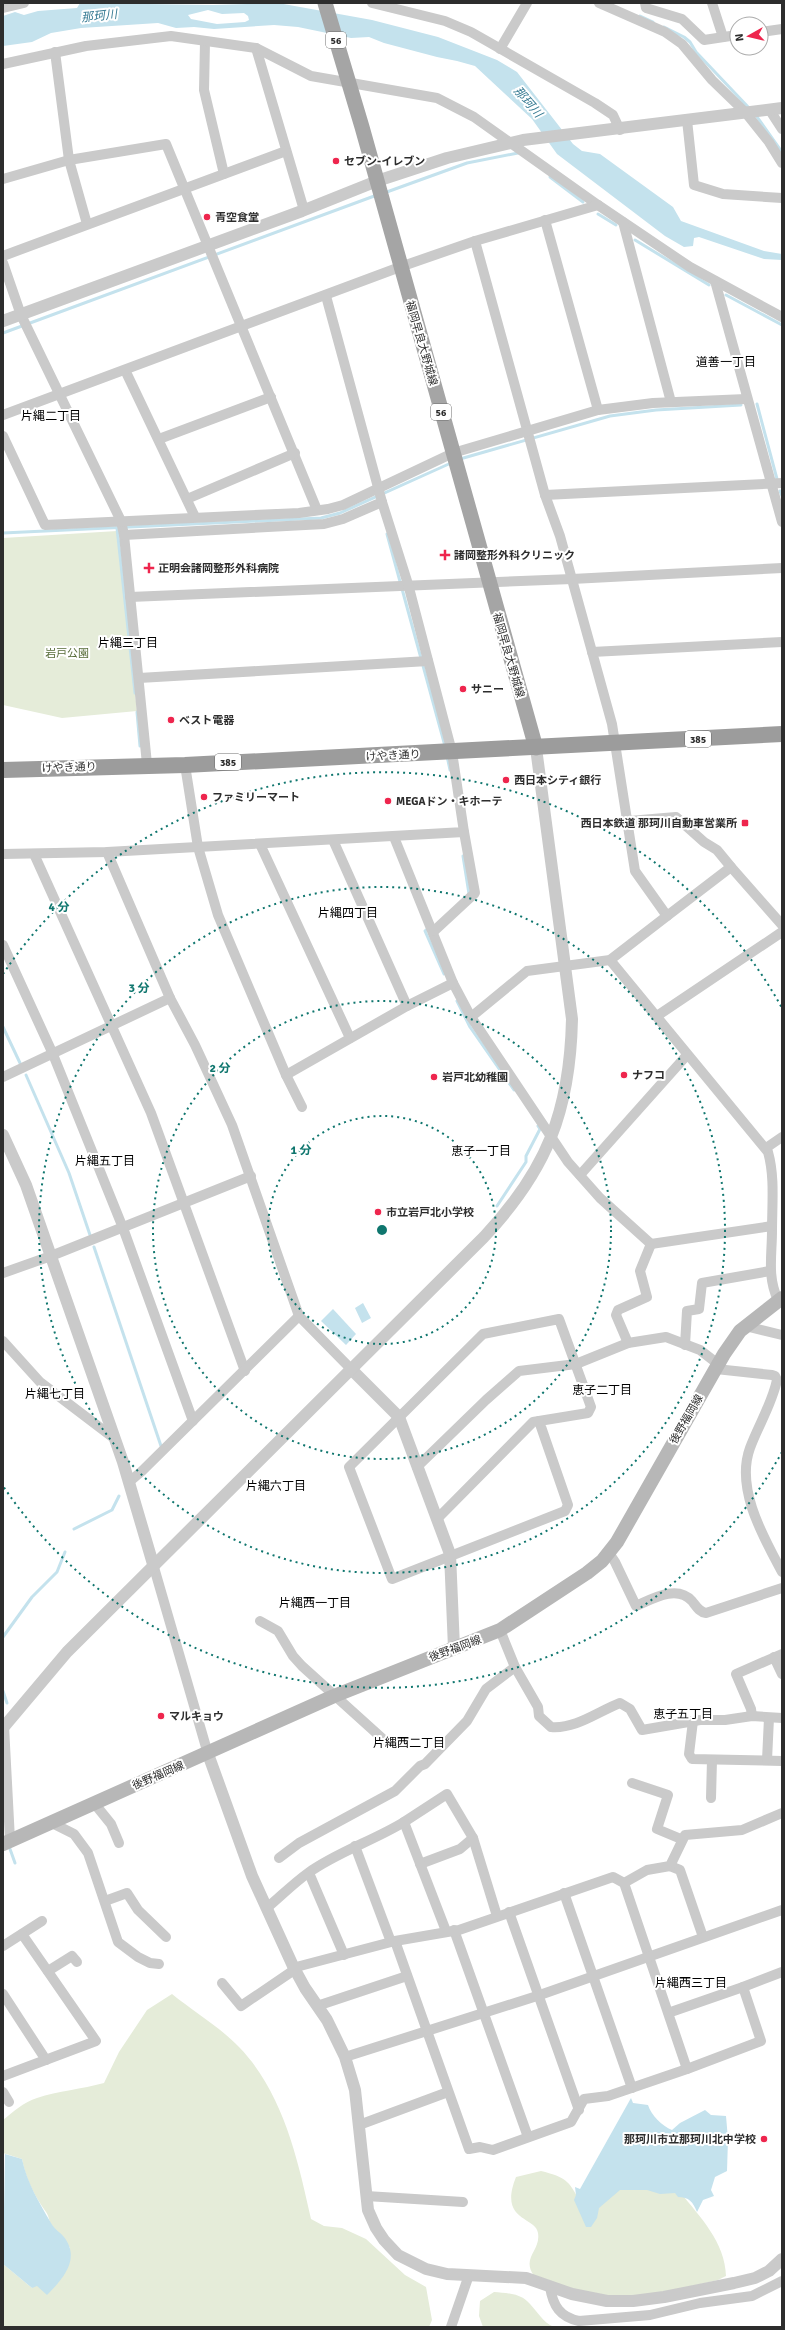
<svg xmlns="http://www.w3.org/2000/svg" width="785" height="2330" font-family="Signika,'Noto Sans JP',sans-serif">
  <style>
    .green { fill: #e5ecd9 }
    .water { fill: #c4e2ed; fill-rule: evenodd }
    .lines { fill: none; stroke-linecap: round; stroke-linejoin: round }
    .stream { stroke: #c4e2ed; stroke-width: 3 }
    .minor { stroke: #cacaca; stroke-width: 10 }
    .tertiary { stroke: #cacaca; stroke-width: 12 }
    .secondary { stroke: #b7b7b7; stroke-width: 14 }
    .primary { stroke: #a5a5a5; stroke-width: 15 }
    .trunk { stroke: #9c9c9c; stroke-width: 16 }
    .ring { fill: none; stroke: #0f766e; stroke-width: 2; stroke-dasharray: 2 4 }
    .poi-dot { fill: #ee254d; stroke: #fff; stroke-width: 1.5 }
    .labels { text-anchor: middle; stroke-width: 4; stroke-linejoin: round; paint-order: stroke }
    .shield { fill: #fff; stroke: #6c6c6c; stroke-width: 1 }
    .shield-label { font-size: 10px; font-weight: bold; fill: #2d2d2d }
    .poi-label { font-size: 11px; font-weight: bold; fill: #2d2d2d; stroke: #fff; text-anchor: start }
    .street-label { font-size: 11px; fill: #2d2d2d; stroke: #fff }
    .park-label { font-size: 11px; fill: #566b38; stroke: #fff }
    .water-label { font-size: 12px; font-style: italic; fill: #377b93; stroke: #fff }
    .neighbourhood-label { font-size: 12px; fill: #000; stroke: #fff }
    .centre { fill: #0f766e; stroke: #fff; stroke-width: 2 }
    .ring-label { font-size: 12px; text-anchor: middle; font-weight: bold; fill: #0f766e; stroke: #fff; stroke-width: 4; stroke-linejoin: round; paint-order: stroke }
  </style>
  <rect width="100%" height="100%" fill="#fff"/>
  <!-- green -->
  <g class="green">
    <polygon points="117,531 137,711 62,718 3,705 3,538"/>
    <path d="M 172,1994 C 193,2011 221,2028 239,2047 C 283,2092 298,2160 311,2219 L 324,2226 L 342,2228 L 366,2239 L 405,2275 L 426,2287 L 432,2320 L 429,2327 L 3,2327 L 3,2264 L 32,2288 L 70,2248 C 65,2239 57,2233 51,2224 C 49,2221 49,2216 46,2212 C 34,2195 26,2180 22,2159 L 3,2153 L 3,2120 C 13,2112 24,2102 37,2098 C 58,2091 82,2089 104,2083 L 119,2052 L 147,2010 Z"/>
    <path d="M 541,2171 C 565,2177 569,2180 580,2202 L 608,2190 L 631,2184 L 680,2192 C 700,2217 725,2242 726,2276 L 718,2280 L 634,2299 L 587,2294 L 534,2276 C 521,2257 541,2251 538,2233 C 536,2216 498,2222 516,2177 Z"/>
    <path d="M 494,2292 C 505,2293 518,2293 527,2301 C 536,2309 543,2323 554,2327 L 483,2327 L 479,2316 L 480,2301 Z"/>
  </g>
  <!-- water -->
  <g class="water">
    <path d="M 80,3 L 213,5 L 278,3 L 372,20 L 438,37 L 497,60 L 517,72 L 573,144 L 582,151 L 600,154 L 673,207 L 681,221 L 764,251 L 782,254 L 782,260 L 764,259 L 699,237 L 694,238 L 693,246 L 684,247 L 665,236 L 557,154 L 532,119 L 504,93 L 475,66 L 457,61 L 437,57 L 384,43 L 369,37 L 351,38 L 298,27 L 274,25 L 214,29 L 194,27 L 176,28 L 158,23 L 81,28 L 51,33 L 32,42 L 3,46 L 3,16 L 15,12 L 24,15 L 38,11 L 77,8 ZM 208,10 L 222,14 L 244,13 L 248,16 L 249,20 L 245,22 L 217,24 L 191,19 L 188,15 Z"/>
    <polygon points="363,1303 371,1318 362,1323 355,1308"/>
    <polygon points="333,1309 356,1334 346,1345 321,1321"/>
    <path d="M 631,2098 L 633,2103 L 648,2105 C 651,2115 662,2126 672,2130 L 680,2123 L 705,2110 L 711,2115 L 726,2116 L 728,2139 L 727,2171 L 715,2177 L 711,2190 L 714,2196 L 703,2200 L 697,2212 C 693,2202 689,2197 678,2197 L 675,2193 L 660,2194 L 647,2190 L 620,2190 L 599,2208 L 597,2218 L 591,2227 L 586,2227 L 574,2200 L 576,2195 L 575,2187 L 580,2189 Z"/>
    <path d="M 5,2154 L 22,2159 C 27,2183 39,2202 51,2223 C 54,2229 60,2232 64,2237 C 81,2259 63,2279 47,2295 L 37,2286 L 32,2288 L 3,2264 Z"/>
  </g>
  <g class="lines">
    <!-- stream -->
    <g class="stream">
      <polyline points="640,16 653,22"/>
      <polyline points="664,27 684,37 690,42 696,52 750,109"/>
      <polyline points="755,114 782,152"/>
      <polyline points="550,177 583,202"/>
      <polyline points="384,193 467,163 518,153"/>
      <polyline points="598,214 616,225"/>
      <polyline points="635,240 709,285"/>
      <polyline points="726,295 782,325"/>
      <polyline points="3,333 377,195"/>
      <polyline points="757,404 777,479"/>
      <polyline points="460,459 610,416 656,410 741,405"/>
      <polyline points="780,491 782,496"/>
      <polyline points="117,528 135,693"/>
      <polyline points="3,533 321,518 340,513 451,463"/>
      <polyline points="387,534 445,746"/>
      <polyline points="137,712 140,746"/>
      <polyline points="447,756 450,770"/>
      <polyline points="463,856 469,894"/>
      <polyline points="429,928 425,931 444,974"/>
      <polyline points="457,1001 470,1027 514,1090"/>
      <polyline points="3,1027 20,1063"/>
      <polyline points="26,1075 69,1173 90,1235"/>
      <polyline points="497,1206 526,1162 526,1156 540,1129 538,1126"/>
      <polyline points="94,1247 161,1446"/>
      <polyline points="74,1529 112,1510 119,1496"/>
      <polyline points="3,1637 32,1597 57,1572 65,1552"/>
      <polyline points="3,1691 7,1703"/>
      <polyline points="10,1849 15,1863"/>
    </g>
    <!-- minor -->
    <g class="minor">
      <polyline points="372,3 445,21 471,32 595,103 613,115 620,130"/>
      <polyline points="599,3 665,32 682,44 712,80 745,112 769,142 782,163"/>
      <polyline points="645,3 646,8 682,19 704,40 737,35"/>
      <polyline points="712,3 723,37"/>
      <polyline points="3,8 24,3"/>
      <polyline points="761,32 782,29"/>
      <polyline points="205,42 204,90 224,174"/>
      <polyline points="256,48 304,210"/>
      <polyline points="500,49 527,3"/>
      <polyline points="55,52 69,160 87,224"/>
      <polyline points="3,64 86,46 171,36 256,48 311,76 437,98 474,117 598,205 690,267 782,317"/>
      <polyline points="769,109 782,129"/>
      <polyline points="687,120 694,185 723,194 782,198"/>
      <polyline points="3,179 69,160 166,144 317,510"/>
      <polyline points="545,220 598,410"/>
      <polyline points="623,222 671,402"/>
      <polyline points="475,241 545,495 560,536 612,724 635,871 667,916 731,867 717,850 704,842 676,817 629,821"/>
      <polyline points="3,256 286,151"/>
      <polyline points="3,263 21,315 121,521 124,535 147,764"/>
      <polyline points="715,281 782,522"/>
      <polyline points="125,370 195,517"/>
      <polyline points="3,415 400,267 475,241 598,205"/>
      <polyline points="3,436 45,525 299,513 328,509 343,505 453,453 598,410 653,403 746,399"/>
      <polyline points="159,439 271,397"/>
      <polyline points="545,495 782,483"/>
      <polyline points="187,499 295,453"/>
      <polyline points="124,535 324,524 343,519 382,502"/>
      <polyline points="130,597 572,579 782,568"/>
      <polyline points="592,652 782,642"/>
      <polyline points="139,678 428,661"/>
      <polyline points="185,765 198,847 218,915 286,1075 302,1107"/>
      <polyline points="394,837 453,983 471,1017"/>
      <polyline points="333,840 407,1006"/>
      <polyline points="260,844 350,1038"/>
      <polyline points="107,852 170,998 195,1045 232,1125 299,1316 351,1369"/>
      <polyline points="3,854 107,852 464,832 452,752 408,584 382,502 326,296"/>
      <polyline points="34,854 151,1113 245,1371"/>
      <polyline points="731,867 782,925"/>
      <polyline points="434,931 475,893 464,832"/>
      <polyline points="3,945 52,1052 123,1228 193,1421"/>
      <path d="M 610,960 L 768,1152 C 775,1177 772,1204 772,1231 C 772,1255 767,1277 778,1300"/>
      <polyline points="657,1016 782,932"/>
      <polyline points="286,1075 407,1006 453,983"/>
      <polyline points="3,1077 170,998"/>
      <polyline points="766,1148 782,1137"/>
      <polyline points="580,1175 687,1055"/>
      <polyline points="651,1244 600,1198 568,1162 471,1017 527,971 610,960 667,916"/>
      <polyline points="651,1244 640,1271 647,1297 618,1310 616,1315 628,1343 666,1337 700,1350 718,1364"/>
      <polyline points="651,1244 772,1226"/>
      <polyline points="3,1273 51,1256 251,1176"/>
      <polygon points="559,1319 591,1407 588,1413 539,1421 568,1505 565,1511 392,1579 349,1467 483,1334"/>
      <polyline points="745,1326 782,1335"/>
      <polyline points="3,1341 40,1382 115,1439"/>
      <polyline points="685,1345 687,1311 699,1309 702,1283 770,1271"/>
      <path d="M 716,1369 L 772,1375 L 775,1376 L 777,1380 C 772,1404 758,1426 750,1448 C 735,1489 764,1538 782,1572"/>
      <polyline points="417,1467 486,1400 519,1371 576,1364 628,1343"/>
      <polyline points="129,1482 142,1471 299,1316"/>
      <polyline points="437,1519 533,1422 539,1421"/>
      <path d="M 609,1553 L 615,1562 L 636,1606 C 652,1599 677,1584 692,1601 C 696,1606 699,1612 706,1613 L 782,1588"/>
      <polyline points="153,1564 208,1754"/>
      <polyline points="260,1621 278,1631 293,1656 302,1666 384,1740"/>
      <path d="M 500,1630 L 515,1667 L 538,1707 L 539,1716 L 551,1727 C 576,1729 597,1712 620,1703 L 630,1709 L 642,1730 L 700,1720 L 725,1720 L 752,1716 L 782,1718"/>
      <polyline points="774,1657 782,1674"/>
      <polyline points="752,1716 751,1709 736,1674 782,1654"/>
      <polyline points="693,1721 689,1754 692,1759 782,1761"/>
      <polyline points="4,1726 10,1840"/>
      <polyline points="767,1760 769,1718"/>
      <polyline points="632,1783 668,1795 657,1829 681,1839"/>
      <polyline points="711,1798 712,1760"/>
      <polyline points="94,1803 111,1824 119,1843"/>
      <polyline points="404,1822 447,1794 473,1838 460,1849 420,1864"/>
      <polyline points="52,1823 74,1834 88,1853 118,1942 138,1957 150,1963 159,1964"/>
      <polyline points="473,1838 497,1916"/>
      <polyline points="355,1846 391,1942"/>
      <polyline points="279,1858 299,1843 395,1791 420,1766 425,1764 467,1721 486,1689 515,1667"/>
      <polyline points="670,1866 680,1870 703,1937"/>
      <polyline points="309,1873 344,1955"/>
      <polyline points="624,1883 647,1870 670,1866 685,1835 742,1830 782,1813"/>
      <polyline points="564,1893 632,2088"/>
      <polyline points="105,1901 127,1893 138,1910 166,1937"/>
      <path d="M 268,1907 C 281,1896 294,1883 308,1873 C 337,1852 373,1841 404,1822 L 446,1931"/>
      <polyline points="509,1912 579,2110"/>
      <polyline points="454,1930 528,2137"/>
      <polyline points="395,1941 469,2149 480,2147 493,2150 571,2122 584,2099 608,2096 687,2069"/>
      <polyline points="3,1946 42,1921"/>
      <polyline points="48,1971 72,1956 77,1962"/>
      <polyline points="222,1983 241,2006 300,1966 395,1941 459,1930 613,1877 624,1883 687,2069 761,2041 743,1987 668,2013"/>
      <polyline points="743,1987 782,1972"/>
      <polyline points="3,1994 46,2060"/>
      <polyline points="317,2006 407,1976"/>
      <polyline points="345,2057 537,1996 782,1910"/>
      <polyline points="3,2076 96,2041 22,1934"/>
      <polyline points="3,2092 9,2102"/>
      <polyline points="359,2125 448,2092"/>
      <polyline points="366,2196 463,2202"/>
      <path d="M 550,2287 C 553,2306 560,2317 579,2321 L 650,2315 L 700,2303 L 752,2296 L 782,2281"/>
      <polyline points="451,2327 469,2275"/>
    </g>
    <!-- tertiary -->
    <g class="tertiary">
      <polyline points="3,321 302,211 377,181 447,158 523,140 782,108"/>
      <polyline points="3,1135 26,1185 123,1462 153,1564"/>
      <polyline points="351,1369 399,1417 450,1554 454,1648"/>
      <path d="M 3,1728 L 67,1652 L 484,1237 C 547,1170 570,1111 572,1019 L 536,748"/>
      <polyline points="208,1754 252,1876 293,1966 305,1988 327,2020 345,2057 355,2090 368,2210 376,2228 384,2240 398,2255 426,2269 447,2274 526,2278 572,2294 607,2301 633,2301 664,2297 734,2283 755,2278 769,2271 782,2259"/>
    </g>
    <!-- secondary -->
    <polyline class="secondary" points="3,1844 334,1696 500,1630 587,1573 602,1561 617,1542 724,1354 740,1331 782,1298"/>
    <!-- primary -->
    <polyline class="primary" points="325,3 362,127 536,748"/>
    <!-- trunk -->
    <polyline class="trunk" points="3,770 185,765 782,734"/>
  </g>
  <!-- distance rings -->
  <g class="ring">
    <circle cx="382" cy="1230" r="114"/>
    <circle cx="382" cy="1230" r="229"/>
    <circle cx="382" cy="1230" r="343"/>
    <path d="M782 1452A457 457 0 0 1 3 1486M3 974A457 457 0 0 1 782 1008"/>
  </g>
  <!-- markers -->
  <g class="poi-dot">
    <circle cx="336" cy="161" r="4"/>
    <circle cx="207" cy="217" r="4"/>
    <path d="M443 549h4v4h4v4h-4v4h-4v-4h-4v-4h4z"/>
    <path d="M147 562h4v4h4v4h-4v4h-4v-4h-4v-4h4z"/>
    <circle cx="463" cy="689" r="4"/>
    <circle cx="171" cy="720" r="4"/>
    <circle cx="506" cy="780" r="4"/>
    <circle cx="204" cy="797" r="4"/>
    <circle cx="388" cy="801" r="4"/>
    <rect x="741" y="819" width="8" height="8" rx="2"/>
    <circle cx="624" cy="1075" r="4"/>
    <circle cx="434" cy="1077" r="4"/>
    <circle cx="378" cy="1212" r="4"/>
    <circle cx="161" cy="1716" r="4"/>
    <circle cx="764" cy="2139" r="4"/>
  </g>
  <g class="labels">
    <!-- shield labels -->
    <g class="shield">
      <rect x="326" y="32" width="20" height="16" rx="3"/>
      <rect x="431" y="404" width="20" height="16" rx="3"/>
      <rect x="685" y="731" width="26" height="16" rx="3"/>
      <rect x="215" y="754" width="26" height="16" rx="3"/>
    </g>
    <g class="shield-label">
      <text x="336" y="44">56</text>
      <text x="441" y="416">56</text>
      <text x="698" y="743">385</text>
      <text x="228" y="766">385</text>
    </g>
    <!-- poi labels -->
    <g class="poi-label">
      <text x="344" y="165">セブン-イレブン</text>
      <text x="215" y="221">青空食堂</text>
      <text x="454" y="559">諸岡整形外科クリニック</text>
      <text x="158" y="572">正明会諸岡整形外科病院</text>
      <text x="471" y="693">サニー</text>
      <text x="179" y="724">ベスト電器</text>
      <text x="514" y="784">西日本シティ銀行</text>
      <text x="212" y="801">ファミリーマート</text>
      <text x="396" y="805">MEGAドン・キホーテ</text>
      <text x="737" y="827" text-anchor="end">西日本鉄道 那珂川自動車営業所</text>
      <text x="632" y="1079">ナフコ</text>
      <text x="442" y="1081">岩戸北幼稚園</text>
      <text x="386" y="1216">市立岩戸北小学校</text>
      <text x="169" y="1720">マルキョウ</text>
      <text x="756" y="2143" text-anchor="end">那珂川市立那珂川北中学校</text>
    </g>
    <!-- street labels -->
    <g class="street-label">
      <text transform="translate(422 343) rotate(74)" y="4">福岡早良大野城線</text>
      <text transform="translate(509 655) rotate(74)" y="4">福岡早良大野城線</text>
      <text transform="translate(393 755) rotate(-3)" y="4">けやき通り</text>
      <text transform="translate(69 767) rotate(-2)" y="4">けやき通り</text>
      <text transform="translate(686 1419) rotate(-60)" y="4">後野福岡線</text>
      <text transform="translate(455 1648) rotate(-20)" y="4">後野福岡線</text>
      <text transform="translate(158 1775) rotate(-23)" y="4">後野福岡線</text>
    </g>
    <!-- park labels -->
    <g class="park-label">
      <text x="67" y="657">岩戸公園</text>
    </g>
    <!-- water labels -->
    <g class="water-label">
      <text transform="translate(99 16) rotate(-6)" y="4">那珂川</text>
      <text transform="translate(528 102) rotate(49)" y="4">那珂川</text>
    </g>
    <!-- neighbourhood labels -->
    <g class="neighbourhood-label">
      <text x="726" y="366">道善一丁目</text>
      <text x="51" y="420">片縄二丁目</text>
      <text x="128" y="647">片縄三丁目</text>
      <text x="348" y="917">片縄四丁目</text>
      <text x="481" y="1155">恵子一丁目</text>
      <text x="105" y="1165">片縄五丁目</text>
      <text x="602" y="1394">恵子二丁目</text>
      <text x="55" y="1398">片縄七丁目</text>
      <text x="276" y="1490">片縄六丁目</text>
      <text x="315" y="1607">片縄西一丁目</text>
      <text x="683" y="1718">恵子五丁目</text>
      <text x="409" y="1747">片縄西二丁目</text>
      <text x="691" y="1987">片縄西三丁目</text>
    </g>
  </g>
  <circle cx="382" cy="1230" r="6" class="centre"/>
  <g class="ring-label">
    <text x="59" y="911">4 分</text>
    <text x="139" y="992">3 分</text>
    <text x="220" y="1072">2 分</text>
    <text x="301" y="1154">1 分</text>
  </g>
  <!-- border -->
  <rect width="785" height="2330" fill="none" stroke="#2d2d2d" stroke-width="8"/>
  <!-- north arrow -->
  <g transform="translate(749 36) rotate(262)"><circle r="19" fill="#ffffff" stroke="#ababab"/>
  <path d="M0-3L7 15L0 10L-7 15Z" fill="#ee254d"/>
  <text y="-6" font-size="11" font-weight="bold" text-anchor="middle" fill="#2d2d2d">N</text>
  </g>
</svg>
